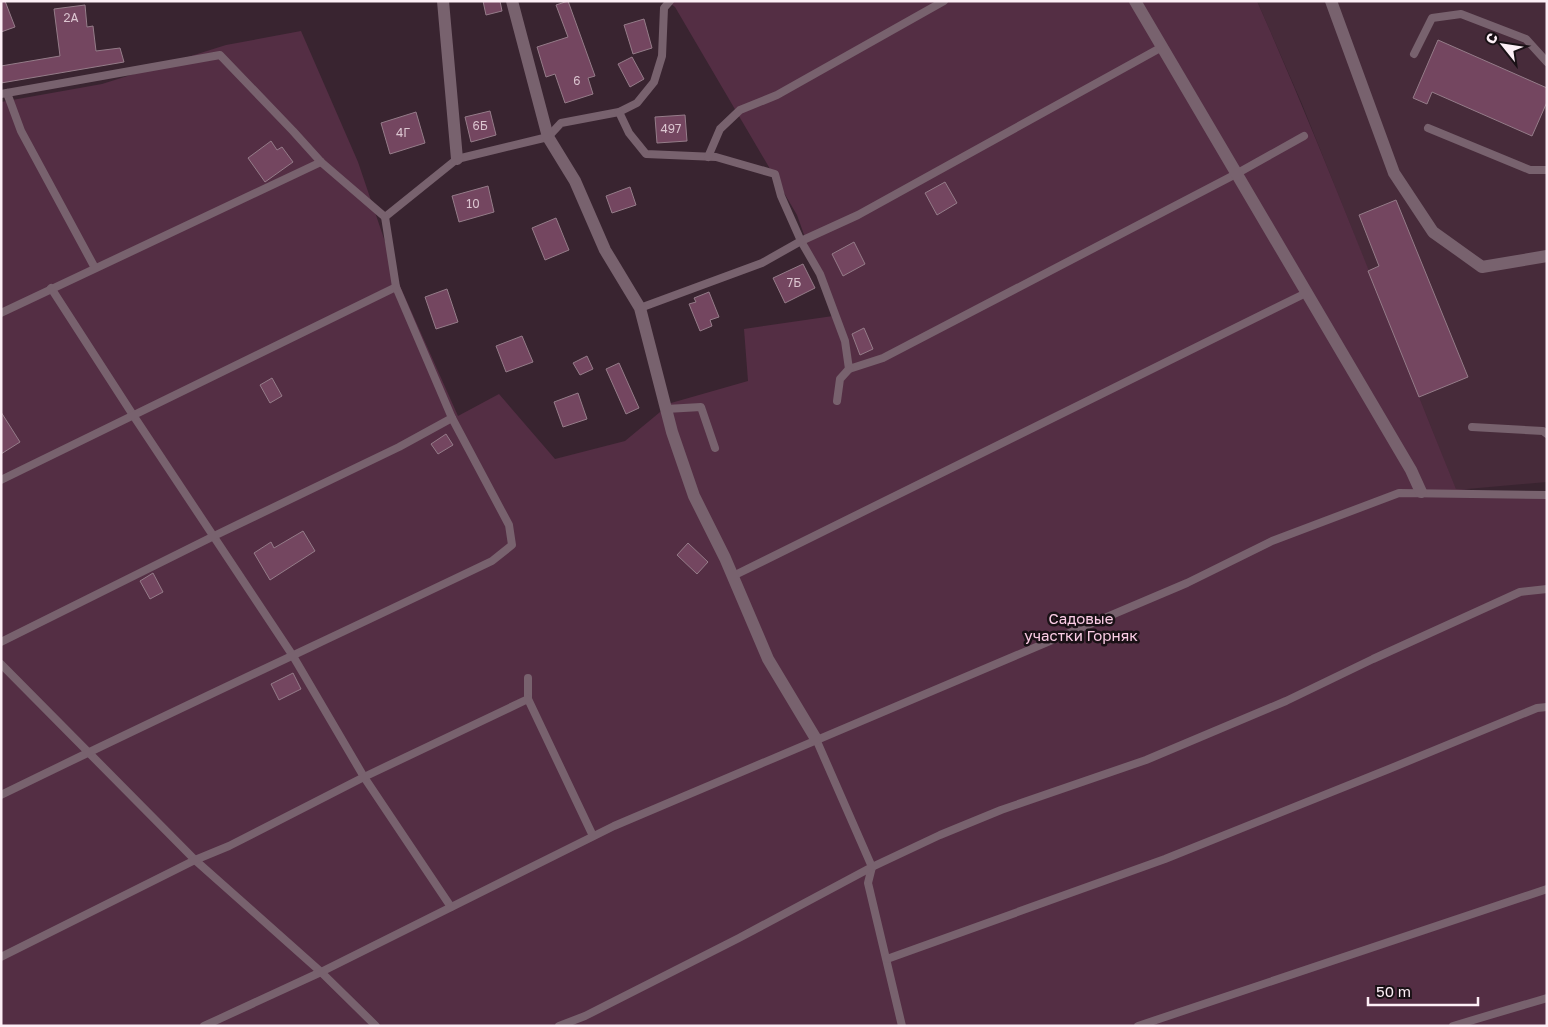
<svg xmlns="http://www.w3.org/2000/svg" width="1548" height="1027" font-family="'Golos Text',sans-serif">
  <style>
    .built { fill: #472b3a }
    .green { fill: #542e44 }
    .building { fill: #744660; stroke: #957c89 }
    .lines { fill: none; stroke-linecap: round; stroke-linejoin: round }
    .lane { stroke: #78626e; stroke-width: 8 }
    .street { stroke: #78626e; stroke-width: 12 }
    .labels { text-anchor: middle; stroke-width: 5; stroke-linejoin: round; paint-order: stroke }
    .number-label { font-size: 12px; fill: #dbc5d0 }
    .park-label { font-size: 15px; fill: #fccde6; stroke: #1a1116 }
  </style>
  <rect width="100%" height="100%" fill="#392430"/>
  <!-- built -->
  <polygon class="built" points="1257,1 1547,1 1547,482 1456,490 1302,104"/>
  <!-- green -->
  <path class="green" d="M 667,1 L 1257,1 C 1328,162 1390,326 1456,489 L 1547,495 L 1547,1026 L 1,1026 L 1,102 L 102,84 L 226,45 L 301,31 L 358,162 L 400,286 L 458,416 L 499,394 L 555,459 L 625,441 L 671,403 L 748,381 L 744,329 L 833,316 L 797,215 L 675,7 Z"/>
  <!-- building -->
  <g class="building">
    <polygon points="1,1 5,1 15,27 1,32"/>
    <polygon points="483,1 500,1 502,11 486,15"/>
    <polygon points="568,1 595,76 588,78 593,94 565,103 555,74 546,77 537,47 568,37 556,5"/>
    <polygon points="85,5 87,27 93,26 96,51 120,48 124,62 1,83 1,66 60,56 54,9"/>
    <polygon points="644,19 652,48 633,54 624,25"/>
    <polygon points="1438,40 1547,88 1547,102 1532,136 1432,92 1427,104 1413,98"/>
    <polygon points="632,57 644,79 630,87 618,64"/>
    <polygon points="490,111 496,135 471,142 465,117"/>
    <polygon points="416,112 425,143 390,154 381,123"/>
    <polygon points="685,115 687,141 657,143 655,117"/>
    <polygon points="271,141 277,150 282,147 293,162 265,182 248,158"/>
    <polygon points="945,182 957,203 937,215 925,193"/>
    <polygon points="488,186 494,212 459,222 452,196"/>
    <polygon points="630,187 636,205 612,213 606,196"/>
    <polygon points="1396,200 1468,377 1419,397 1368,271 1379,266 1359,215"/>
    <polygon points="556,218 569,250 545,260 532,228"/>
    <polygon points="854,242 865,264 843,276 832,254"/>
    <polygon points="803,264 815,288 785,303 773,278"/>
    <polygon points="447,289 458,322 436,329 425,297"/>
    <polygon points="709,292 719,317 710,320 712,326 700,331 689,304 696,302 694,298"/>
    <polygon points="864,328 873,349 860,355 852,334"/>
    <polygon points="522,336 533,362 506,372 496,346"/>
    <polygon points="587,356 593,369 580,375 573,363"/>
    <polygon points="619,363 639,408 626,414 606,369"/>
    <polygon points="272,378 282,396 270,403 260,385"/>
    <polygon points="578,393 587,419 563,427 554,402"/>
    <polygon points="1,412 20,442 1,454"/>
    <polygon points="446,434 453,445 438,454 431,444"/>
    <polygon points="303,531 315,551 270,580 254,553 271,542 274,548"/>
    <polygon points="688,543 708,562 697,574 677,555"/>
    <polygon points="153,573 163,592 150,599 140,581"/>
    <polygon points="293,673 301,689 279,700 271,684"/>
  </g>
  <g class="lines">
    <!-- lane -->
    <g class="lane">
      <polyline points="1414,54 1432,18 1461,14 1526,39 1547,62"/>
      <polyline points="7,93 21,131 95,268"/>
      <polyline points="1,94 220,55 293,131 321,162 385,217 457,159 548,137 561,123 619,112 637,103 654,82 662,56 664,8 670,1"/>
      <polyline points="619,112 629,133 646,154 716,157 775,174 781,196 801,241 820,274 845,341 849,369 883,358 1236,174 1304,136"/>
      <polyline points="1428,128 1530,170 1547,170"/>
      <polyline points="708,157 720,129 740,110 777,95 944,1"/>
      <polyline points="51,288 133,415 293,656 364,777 451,907"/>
      <polyline points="640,308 762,263 801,241 858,215 1162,47"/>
      <polyline points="1,313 321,162"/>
      <polyline points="837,401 840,379 849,369"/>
      <polyline points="666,409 701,407 715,448"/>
      <polyline points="1472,427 1543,431 1547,434"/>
      <polyline points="1,480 396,287"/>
      <polyline points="733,576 1306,293"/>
      <polyline points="1,642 214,536 399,447 452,418"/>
      <polyline points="1,664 195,860 321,972 376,1026"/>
      <polyline points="528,678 528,699 593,836"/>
      <polyline points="816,739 872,867 868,883 902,1026"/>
      <path d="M 1,795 C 164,715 329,639 492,561 L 512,545 L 509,525 L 452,418 L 396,287 L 385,217"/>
      <polyline points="1,957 195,860 229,846 364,777 528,699"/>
      <polyline points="887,959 1165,859 1389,769 1537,708 1547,707"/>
      <polyline points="204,1026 321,972 614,826 1187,583 1272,541 1399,493 1547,495"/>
      <polyline points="559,1026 585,1016 739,938 872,867 940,835 1001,810 1146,760 1286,701 1373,659 1520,592 1547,589"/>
      <polyline points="1138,1026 1547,889"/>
      <polyline points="1453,1026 1547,998"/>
    </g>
    <!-- street -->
    <g class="street">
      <polyline points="443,1 457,159"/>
      <polyline points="512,1 548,137 575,181 605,250 640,308 672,432 694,496 725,558 768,659 816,739"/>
      <polyline points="1135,1 1411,470 1421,492"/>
      <polyline points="1331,1 1394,173 1433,232 1482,267 1547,256"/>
    </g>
  </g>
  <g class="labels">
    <!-- number labels -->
    <g class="number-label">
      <text x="71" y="22">2А</text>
      <text x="577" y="85">6</text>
      <text x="480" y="130">6Б</text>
      <text x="671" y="133">497</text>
      <text x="403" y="137">4Г</text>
      <text x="473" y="208">10</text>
      <text x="794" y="287">7Б</text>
    </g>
    <!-- park labels -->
    <g class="park-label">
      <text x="1081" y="624">Садовые<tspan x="1081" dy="17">участки Горняк</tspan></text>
    </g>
  </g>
  <!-- border -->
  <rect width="1548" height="1027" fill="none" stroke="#fdeff6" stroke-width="5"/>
  <!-- north arrow -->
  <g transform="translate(1503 45) rotate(300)" stroke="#1a1116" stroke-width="4" paint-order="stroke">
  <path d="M0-4L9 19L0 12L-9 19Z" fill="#fdeff6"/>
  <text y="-8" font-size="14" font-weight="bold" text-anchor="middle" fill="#fdeff6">С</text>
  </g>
  <!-- scale -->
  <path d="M1368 997v8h110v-8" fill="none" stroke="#fdeff6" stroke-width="2.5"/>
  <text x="1376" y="997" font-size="15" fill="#fdeff6" stroke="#1a1116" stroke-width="4" paint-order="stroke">50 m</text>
</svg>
